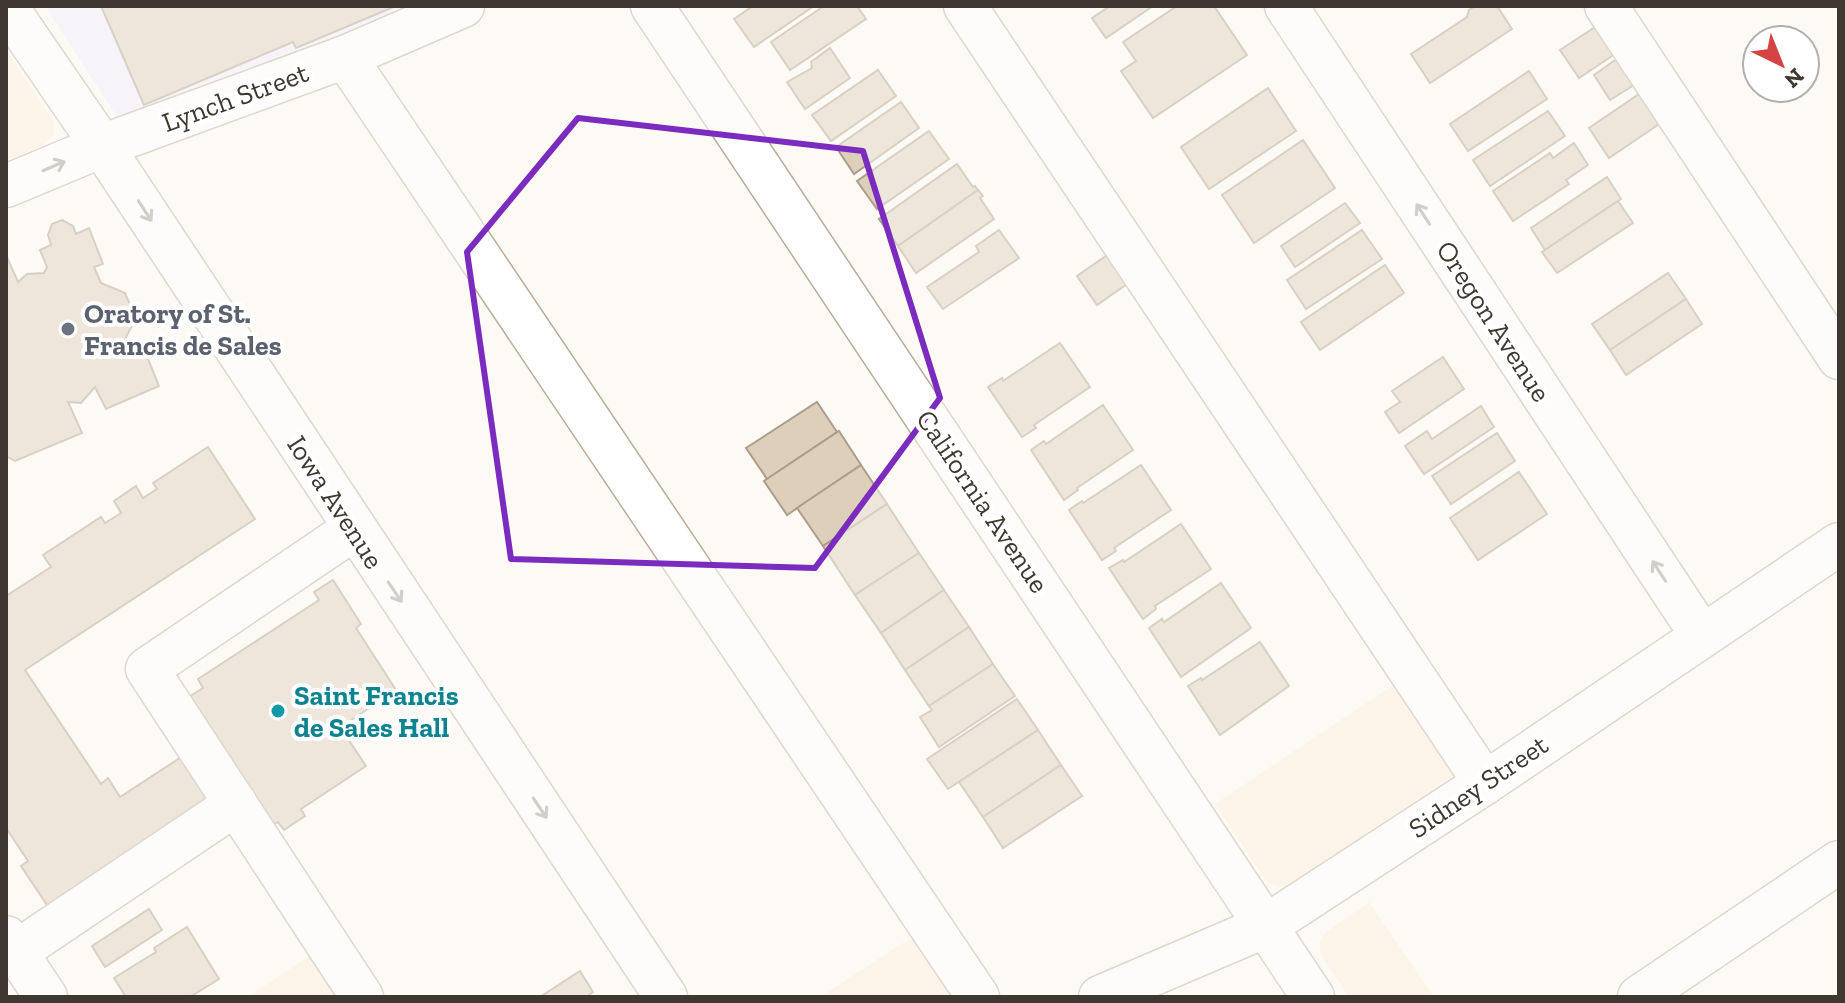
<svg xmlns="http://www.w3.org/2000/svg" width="1845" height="1003" font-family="'Zilla Slab',serif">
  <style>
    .commercial { fill: #fbeeda }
    .industrial { fill: #f0eefc }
    .building { fill: #decfbb; stroke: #ac9e8b; stroke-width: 2 }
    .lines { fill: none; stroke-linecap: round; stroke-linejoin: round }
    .minor-casing { stroke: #bbac99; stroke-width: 45 }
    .minor { stroke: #fff; stroke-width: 42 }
    .oneway { stroke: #9e9c98 }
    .marked { fill: none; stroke: #7b2cbf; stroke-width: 6; stroke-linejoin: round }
    .worship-dot { fill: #6b7280; stroke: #fff; stroke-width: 3 }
    .culture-dot { fill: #0f9aa8; stroke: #fff; stroke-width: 3 }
    .labels { text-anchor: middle; stroke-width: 8; stroke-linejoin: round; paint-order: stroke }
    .street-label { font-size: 28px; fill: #3e3830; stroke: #fff }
    .worship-label { font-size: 28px; font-weight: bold; fill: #5b616d; stroke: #fff; text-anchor: start }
    .culture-label { font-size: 28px; font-weight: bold; fill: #0d838f; stroke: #fff; text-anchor: start }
  </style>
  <rect width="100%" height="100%" fill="#fdfaf6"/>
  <!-- commercial -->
  <g class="commercial">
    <polygon points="6,50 53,120 54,134 43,145 6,161"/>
    <polygon points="1396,683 1456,774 1284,888 1268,884 1215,804"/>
    <polygon points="1369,902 1434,997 1349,997 1321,955 1319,943 1326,932"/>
    <polygon points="921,931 966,997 820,997"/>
    <polygon points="320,949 351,997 247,997"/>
  </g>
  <!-- industrial -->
  <polygon class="industrial" points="45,6 420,6 124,128"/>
  <!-- building -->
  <g class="building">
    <polygon points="101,6 396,6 296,48 293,42 144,105"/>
    <polygon points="753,6 814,6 754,47 734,19"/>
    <polygon points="824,6 857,6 866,19 790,70 771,42"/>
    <polygon points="1110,6 1153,6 1106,38 1092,18"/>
    <polygon points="1177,6 1214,6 1247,55 1153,118 1121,71 1136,61 1123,42"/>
    <polygon points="1475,6 1497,6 1512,29 1430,83 1411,54 1467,17 1469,10"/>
    <polygon points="1603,22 1621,50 1579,78 1560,50"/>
    <polygon points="830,48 850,78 805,109 787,82 812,68 811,62"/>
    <polygon points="1621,56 1639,82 1610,100 1594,75"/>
    <polygon points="878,70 896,96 831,141 812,115"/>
    <polygon points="1529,71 1547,99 1468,151 1450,124"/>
    <polygon points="1268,88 1296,131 1209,189 1181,147"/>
    <polygon points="1645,90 1665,120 1609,158 1589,128"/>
    <polygon points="901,102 919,128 854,174 836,147"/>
    <polygon points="1548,111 1565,136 1490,186 1473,160"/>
    <polygon points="929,131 949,159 877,209 857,181"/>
    <polygon points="1303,140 1335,188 1254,243 1222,195"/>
    <polygon points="1574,143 1588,165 1566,180 1569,184 1513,221 1493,191 1550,153 1553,158"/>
    <polygon points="957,164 973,187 975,186 978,190 898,246 879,219"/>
    <polygon points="1607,177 1621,199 1545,250 1531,228"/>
    <polygon points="978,190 983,196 980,198 994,219 916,273 898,246"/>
    <polygon points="1618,201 1633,223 1557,273 1542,252"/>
    <polygon points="1345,203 1360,223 1295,267 1281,246"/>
    <polygon points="62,220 73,226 76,234 89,228 103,264 94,267 101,283 125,293 136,318 124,341 131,347 135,357 146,354 159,386 106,409 95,387 81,403 68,402 82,433 15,461 6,456 6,255 18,282 27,274 44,273 47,267 40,250 51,245 48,235 52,224"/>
    <polygon points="999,230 1019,258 943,309 927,287 979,252 976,246"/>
    <polygon points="1362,230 1382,259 1306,309 1287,280"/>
    <polygon points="1110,253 1130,282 1097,305 1077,276"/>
    <polygon points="1385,265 1404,293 1320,350 1301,322"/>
    <polygon points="1668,273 1686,299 1610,350 1592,324"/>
    <polygon points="1686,299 1702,324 1626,375 1610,350"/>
    <polygon points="1060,343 1090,387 1034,425 1036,428 1022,437 988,387 1002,378 1003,381"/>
    <polygon points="1443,357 1464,389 1399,433 1385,412 1400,402 1392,391"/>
    <polygon points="817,402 837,432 767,479 746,448"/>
    <polygon points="1103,405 1133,450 1077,488 1078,490 1064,500 1031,450 1044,441 1046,444"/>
    <polygon points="1481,406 1494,427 1424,474 1405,446 1427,431 1432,439"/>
    <polygon points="839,431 861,465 787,515 764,481"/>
    <polygon points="1497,433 1515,461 1451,504 1432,476"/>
    <polygon points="208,447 255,519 25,670 101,784 108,778 120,797 192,750 226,801 53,914 21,866 28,861 6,828 6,596 51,567 43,555 101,517 105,523 121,513 114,501 136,486 143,498 157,489 153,483"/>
    <polygon points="861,465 887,504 823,546 797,508"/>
    <polygon points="1141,465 1171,510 1114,548 1116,551 1102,560 1069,510 1082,501 1083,503"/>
    <polygon points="1519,472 1547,514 1478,560 1450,518"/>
    <polygon points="887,504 919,553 855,595 823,546"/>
    <polygon points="1181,524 1211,569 1155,606 1156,609 1143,619 1109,568 1123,560 1124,562"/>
    <polygon points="919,553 944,590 881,633 855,595"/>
    <polygon points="333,580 361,624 356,628 396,690 347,723 352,732 346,736 366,766 301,809 305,816 284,830 278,822 268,828 184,700 203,688 198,679 319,600 314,592"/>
    <polygon points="1221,583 1251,628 1181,677 1149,628 1162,619 1164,622"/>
    <polygon points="944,590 969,627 905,670 881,633"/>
    <polygon points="969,627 993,664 929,706 905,670"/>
    <polygon points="1260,642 1289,686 1220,735 1188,686 1201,678 1202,680"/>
    <polygon points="993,664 1015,696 939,747 920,717 932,710 929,706"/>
    <polygon points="1017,699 1038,730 948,789 927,759"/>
    <polygon points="1038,730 1061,765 983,817 959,782"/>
    <polygon points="1061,765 1082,796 1003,848 983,817"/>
    <polygon points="149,909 162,930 105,967 92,946"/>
    <polygon points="187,927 219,979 190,997 126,997 114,978 156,952 154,948"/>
    <polygon points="580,971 593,992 586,997 540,997"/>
  </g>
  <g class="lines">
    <defs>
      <g id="minor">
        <polyline points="6,6 102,146 666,997"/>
        <polyline points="652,6 1313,997"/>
        <polyline points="965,6 1485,783"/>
        <polyline points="1286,6 1702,636"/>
        <polyline points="1606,6 1839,358"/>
        <polyline points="345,57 978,997"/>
        <polyline points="6,186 102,146 345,57 463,6"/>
        <polyline points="354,529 147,669 362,997"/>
        <polyline points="6,937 46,997"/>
        <polyline points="16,952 236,804"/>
        <polyline points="1100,997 1266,926 1485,783 1839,544"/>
        <polyline points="1639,997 1839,862"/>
      </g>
    </defs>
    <!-- minor casing -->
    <use href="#minor" class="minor-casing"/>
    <!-- minor -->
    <use href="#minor" class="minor"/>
  </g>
  <!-- one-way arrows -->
  <defs><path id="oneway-shaft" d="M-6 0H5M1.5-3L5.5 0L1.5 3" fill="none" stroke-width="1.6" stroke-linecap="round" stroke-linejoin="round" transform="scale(2)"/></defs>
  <g class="oneway">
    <use href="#oneway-shaft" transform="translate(54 166) rotate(-23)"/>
    <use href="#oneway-shaft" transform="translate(145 211) rotate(57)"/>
    <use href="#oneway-shaft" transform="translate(1423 214) rotate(-123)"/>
    <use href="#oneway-shaft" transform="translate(1659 571) rotate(-123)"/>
    <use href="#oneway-shaft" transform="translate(395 592) rotate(56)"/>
    <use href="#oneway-shaft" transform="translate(540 808) rotate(56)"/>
  </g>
  <!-- marked area -->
  <path d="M0 0H1845V1003H0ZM 578,118 L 863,151 L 940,398 L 815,568 L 511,559 L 467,252 Z" fill="#fdfaf6" fill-opacity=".55" fill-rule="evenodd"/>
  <path class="marked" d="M 578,118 L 863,151 L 940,398 L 815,568 L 511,559 L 467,252 Z"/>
  <!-- markers -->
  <circle class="worship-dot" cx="68" cy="329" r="8"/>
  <circle class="culture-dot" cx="278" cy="711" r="8"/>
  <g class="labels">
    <!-- street labels -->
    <g class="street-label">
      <text transform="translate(235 97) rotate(-20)" y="10">Lynch Street</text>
      <text transform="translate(1494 321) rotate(57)" y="10">Oregon Avenue</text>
      <text transform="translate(983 501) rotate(56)" y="10">California Avenue</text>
      <text transform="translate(336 502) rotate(57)" y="10">Iowa Avenue</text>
      <text transform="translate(1478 786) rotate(-34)" y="10">Sidney Street</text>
    </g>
    <!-- worship labels -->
    <g class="worship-label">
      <text x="84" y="323">Oratory of St.<tspan x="84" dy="32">Francis de Sales</tspan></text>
    </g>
    <!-- culture labels -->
    <g class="culture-label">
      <text x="294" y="705">Saint Francis<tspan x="294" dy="32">de Sales Hall</tspan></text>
    </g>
  </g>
  <!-- border -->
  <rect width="1845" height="1003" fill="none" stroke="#3e3830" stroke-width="16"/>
  <!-- north arrow -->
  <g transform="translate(1781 64) rotate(137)"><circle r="38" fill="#ffffff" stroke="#b2afac" stroke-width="2"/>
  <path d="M0-6L14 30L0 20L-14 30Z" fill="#d24342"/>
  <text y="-12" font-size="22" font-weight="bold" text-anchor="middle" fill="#3e3830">N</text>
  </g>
</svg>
